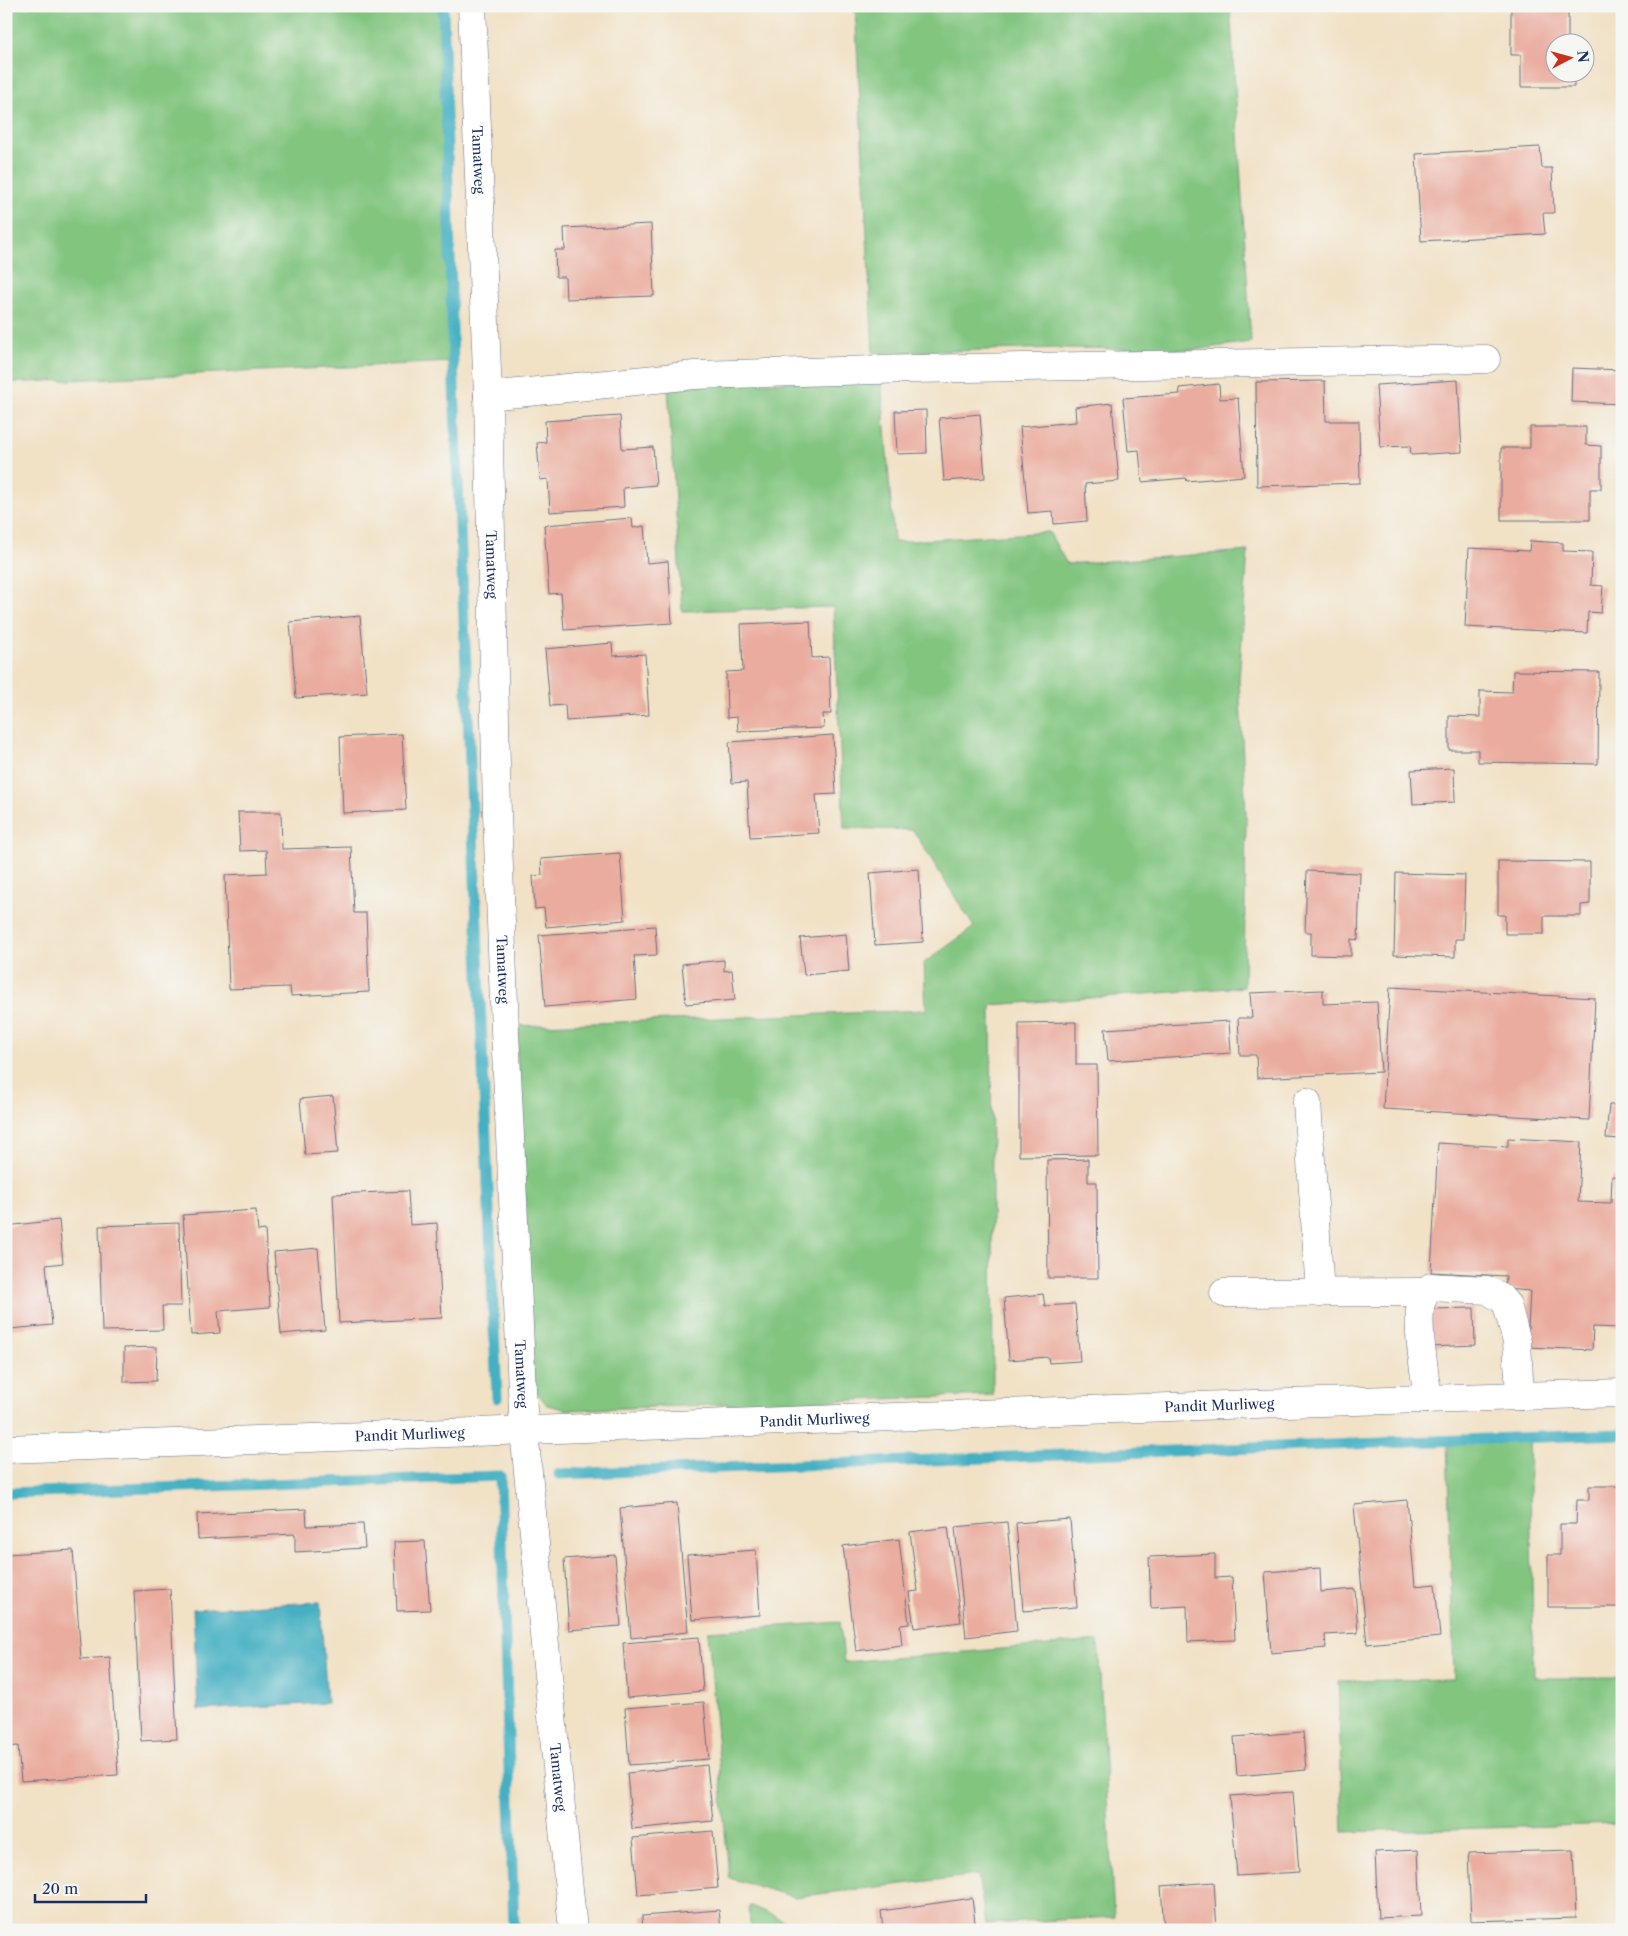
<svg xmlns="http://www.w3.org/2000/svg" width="1628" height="1936" font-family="'Libre Caslon Text',serif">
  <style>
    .green { fill: #81c57f; stroke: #4e7a6e }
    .water { fill: #44b0c2; stroke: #307090 }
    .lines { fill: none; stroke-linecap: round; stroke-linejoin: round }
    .stream { stroke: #44b0c2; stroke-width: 11 }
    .building { fill: #eaac9e }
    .minor-casing { stroke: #666d82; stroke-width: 29 }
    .minor { stroke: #fff; stroke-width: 28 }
    .labels { text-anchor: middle; stroke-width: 4; stroke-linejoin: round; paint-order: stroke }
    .street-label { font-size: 14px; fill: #1b2f5e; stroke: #f6f6f2 }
  </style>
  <rect width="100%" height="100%" fill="#f6f6f2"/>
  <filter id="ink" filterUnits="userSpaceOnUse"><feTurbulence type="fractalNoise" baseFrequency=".02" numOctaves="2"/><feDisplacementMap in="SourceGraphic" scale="10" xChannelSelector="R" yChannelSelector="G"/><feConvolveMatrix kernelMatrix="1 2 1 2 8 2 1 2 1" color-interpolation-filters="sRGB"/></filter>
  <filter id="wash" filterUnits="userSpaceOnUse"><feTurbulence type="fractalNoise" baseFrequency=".0096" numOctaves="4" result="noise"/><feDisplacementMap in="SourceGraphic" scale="20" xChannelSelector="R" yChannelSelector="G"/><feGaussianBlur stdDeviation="1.12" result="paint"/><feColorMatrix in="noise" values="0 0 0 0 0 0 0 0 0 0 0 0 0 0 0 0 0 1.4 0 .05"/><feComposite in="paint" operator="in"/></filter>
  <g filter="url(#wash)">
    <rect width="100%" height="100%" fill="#f1e1c5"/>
    <!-- green -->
    <g class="green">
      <polygon points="6,6 443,6 453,362 6,383"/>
      <polygon points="855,6 1230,6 1251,342 1193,350 1062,348 873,353"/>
      <polygon points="881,378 894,542 1049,532 1067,564 1248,551 1239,680 1246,816 1244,987 991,1005 993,1395 568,1410 547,1405 537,1392 532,1367 516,1026 926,1010 924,963 974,927 913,830 844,828 833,607 682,611 668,387"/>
      <polygon points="1529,1437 1534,1678 1622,1678 1622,1824 1343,1832 1338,1681 1454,1679 1447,1440"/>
      <polygon points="840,1622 844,1662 1098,1641 1114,1917 986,1924 978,1875 794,1897 729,1878 708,1631"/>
      <polygon points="749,1905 806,1930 750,1930"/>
    </g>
    <!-- water -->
    <polygon class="water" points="320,1602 327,1703 198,1710 193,1609"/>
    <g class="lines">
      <!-- stream -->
      <g class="stream">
        <polyline points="443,6 453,362 497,1398"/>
        <polyline points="559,1474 1622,1434"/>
        <polyline points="6,1493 500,1476 514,1930"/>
      </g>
    </g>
    <g id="blocks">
      <!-- building -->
      <g class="building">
        <polygon points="1511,6 1568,6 1568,42 1556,42 1556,72 1574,72 1574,87 1521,87 1521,55 1511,55"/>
        <polygon points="1540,147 1542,168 1552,168 1554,213 1543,213 1545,234 1421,241 1416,154"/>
        <polygon points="651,224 654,296 566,299 565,277 556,277 555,250 565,250 564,228"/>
        <polygon points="1572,368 1622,370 1622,404 1571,402"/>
        <polygon points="1458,380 1462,452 1411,455 1410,446 1380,447 1376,385"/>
        <polygon points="1325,381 1326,421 1359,421 1360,483 1257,486 1256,382"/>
        <polygon points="1219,384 1220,399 1238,398 1244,476 1187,481 1186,478 1142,482 1139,450 1128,451 1123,398 1180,394 1179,388"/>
        <polygon points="1112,403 1119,481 1085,484 1087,521 1054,524 1053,511 1028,513 1020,427 1076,422 1075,407"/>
        <polygon points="926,410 927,453 897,454 895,411"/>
        <polygon points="980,414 985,478 944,481 939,418"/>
        <polygon points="620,416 622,449 653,447 656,485 623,488 624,507 550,512 548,479 540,480 537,443 546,442 545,421"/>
        <polygon points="1530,427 1586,427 1586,445 1601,446 1601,489 1590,489 1590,520 1501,520 1501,448 1530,448"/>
        <polygon points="632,518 633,528 644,526 647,563 668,561 672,623 564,630 561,593 549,594 544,525"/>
        <polygon points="1530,541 1563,543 1563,551 1592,552 1591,585 1603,586 1601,613 1588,612 1587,633 1465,627 1469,548 1529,551"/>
        <polygon points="360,616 367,693 296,698 290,622"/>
        <polygon points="810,621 812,658 829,657 831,714 823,714 824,728 738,731 737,717 727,718 726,672 743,671 741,624"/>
        <polygon points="612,643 613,656 645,654 649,715 566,721 565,705 550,706 545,649"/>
        <polygon points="1513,671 1599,672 1598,764 1478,762 1478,750 1449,750 1449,716 1480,717 1480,691 1512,692"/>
        <polygon points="402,734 406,810 343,813 340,737"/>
        <polygon points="833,735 836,794 816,795 819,833 750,837 747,782 732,783 729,742"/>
        <polygon points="1454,768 1455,802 1413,804 1411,770"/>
        <polygon points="238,812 281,812 282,849 351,847 354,913 366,913 369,992 291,996 290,987 229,989 225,875 267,873 266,850 240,851"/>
        <polygon points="620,853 625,920 546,927 544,908 535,909 533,876 542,875 541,859"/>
        <polygon points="1498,861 1590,862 1590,904 1581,905 1581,916 1544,916 1544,934 1505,934 1505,915 1498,915"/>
        <polygon points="919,869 923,942 875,945 870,873"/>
        <polygon points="1307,871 1360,873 1358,940 1351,939 1351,956 1311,955 1311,932 1305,932"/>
        <polygon points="1396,873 1465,875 1463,939 1455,939 1455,957 1394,955"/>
        <polygon points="655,926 657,955 634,956 637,999 545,1007 539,935"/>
        <polygon points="846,934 849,971 804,975 800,938"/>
        <polygon points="724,960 724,971 732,970 735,1000 686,1004 682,964"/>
        <polygon points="1390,987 1595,998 1589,1120 1383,1109"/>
        <polygon points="1323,990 1323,1004 1377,1002 1381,1072 1257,1078 1256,1055 1240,1055 1238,1018 1252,1018 1250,993"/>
        <polygon points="1229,1021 1231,1053 1108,1061 1105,1029"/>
        <polygon points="1076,1022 1076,1065 1097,1065 1098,1155 1019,1156 1019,1023"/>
        <polygon points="333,1096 338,1153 305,1155 300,1099"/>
        <polygon points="1609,1105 1622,1105 1622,1139 1606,1138"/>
        <polygon points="1508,1138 1581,1142 1578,1202 1611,1203 1612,1176 1622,1177 1622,1328 1593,1327 1592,1350 1527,1347 1530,1291 1505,1289 1506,1276 1431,1272 1438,1143 1508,1147"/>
        <polygon points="1088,1159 1088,1182 1097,1182 1098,1278 1048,1278 1047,1160"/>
        <polygon points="408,1191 410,1225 437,1223 442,1318 339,1323 333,1194"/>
        <polygon points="256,1210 258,1231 265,1230 270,1307 218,1311 220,1333 191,1335 183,1215"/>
        <polygon points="59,1220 63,1263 46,1265 52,1325 10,1329 6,1295 6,1226"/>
        <polygon points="179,1223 181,1306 162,1306 163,1330 102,1331 99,1226"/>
        <polygon points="318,1248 325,1330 281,1334 274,1252"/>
        <polygon points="1043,1294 1045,1306 1075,1304 1080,1361 1049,1363 1048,1357 1009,1360 1004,1298"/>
        <polygon points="1474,1308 1475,1345 1430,1347 1427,1309"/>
        <polygon points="157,1347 156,1381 124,1382 124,1348"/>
        <polygon points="1589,1486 1622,1486 1622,1607 1548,1607 1548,1555 1560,1555 1560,1524 1576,1524 1577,1500 1589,1500"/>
        <polygon points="1407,1500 1415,1586 1435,1584 1440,1637 1367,1644 1354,1505"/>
        <polygon points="677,1503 688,1632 631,1638 620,1508"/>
        <polygon points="306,1509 307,1526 363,1524 365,1548 295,1552 295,1534 198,1539 197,1514"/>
        <polygon points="1070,1519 1077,1607 1023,1611 1016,1523"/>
        <polygon points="1007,1522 1017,1631 966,1637 955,1527"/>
        <polygon points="948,1527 961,1622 914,1628 909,1592 918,1591 910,1532"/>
        <polygon points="899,1539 909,1624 900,1625 902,1645 856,1651 843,1546"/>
        <polygon points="425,1541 430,1610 397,1611 394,1542"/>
        <polygon points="73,1550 81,1659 110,1657 118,1775 21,1781 18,1746 6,1747 6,1554"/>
        <polygon points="756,1550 760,1615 692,1620 687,1555"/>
        <polygon points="1215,1554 1215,1578 1232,1577 1235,1640 1188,1642 1187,1606 1151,1608 1149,1557"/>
        <polygon points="615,1555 621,1626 569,1630 564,1559"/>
        <polygon points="1320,1568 1321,1592 1355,1589 1358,1633 1325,1635 1326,1648 1271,1653 1265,1572"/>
        <polygon points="170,1589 177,1739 141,1741 134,1591"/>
        <polygon points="699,1637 703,1691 627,1698 623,1643"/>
        <polygon points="704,1702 709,1759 629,1765 625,1708"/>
        <polygon points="1303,1732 1306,1770 1237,1776 1234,1737"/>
        <polygon points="707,1765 713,1821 632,1829 627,1773"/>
        <polygon points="1293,1792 1299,1872 1237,1876 1230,1796"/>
        <polygon points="713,1831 718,1888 638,1895 633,1838"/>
        <polygon points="1418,1850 1421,1916 1378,1918 1375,1852"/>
        <polygon points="1573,1850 1576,1918 1471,1921 1468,1853"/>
        <polygon points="1214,1882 1217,1930 1164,1930 1161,1886"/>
        <polygon points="972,1898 976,1930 883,1930 881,1911"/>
        <polygon points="719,1910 721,1930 643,1930 642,1916"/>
      </g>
    </g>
  </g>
  <g filter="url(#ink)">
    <use href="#blocks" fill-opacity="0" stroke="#666d82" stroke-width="1"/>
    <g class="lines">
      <defs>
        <g id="minor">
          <path id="s1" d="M 472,6 L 488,396 L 497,813 L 505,1031 L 524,1431 L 573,1930"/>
          <polyline points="488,396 695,375 913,369 1486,359"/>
          <polyline points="1307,1102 1320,1293"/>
          <polyline points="1224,1293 1426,1292"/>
          <path d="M 1428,1399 C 1425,1374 1416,1327 1421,1303 C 1423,1296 1426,1292 1431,1287 L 1487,1290 L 1501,1298 L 1507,1305 L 1517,1342 L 1520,1396"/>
          <path id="s2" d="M 6,1449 L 1253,1404 L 1622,1393"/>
        </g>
      </defs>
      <!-- minor casing -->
      <use href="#minor" class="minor-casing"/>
      <!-- minor -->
      <use href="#minor" class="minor"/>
    </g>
  </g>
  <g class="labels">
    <!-- street labels -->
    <g class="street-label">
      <text dy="5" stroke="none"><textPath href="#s1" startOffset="154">Tamatweg</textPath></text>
      <text dy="5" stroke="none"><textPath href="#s1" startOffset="559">Tamatweg</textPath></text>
      <text dy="5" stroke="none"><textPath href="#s1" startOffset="964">Tamatweg</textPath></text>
      <text dy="5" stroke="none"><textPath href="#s1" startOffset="1369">Tamatweg</textPath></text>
      <text dy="5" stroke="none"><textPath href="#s2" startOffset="1214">Pandit Murliweg</textPath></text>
      <text dy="5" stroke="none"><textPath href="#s2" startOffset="809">Pandit Murliweg</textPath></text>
      <text dy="5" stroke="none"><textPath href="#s2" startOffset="404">Pandit Murliweg</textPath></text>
      <text dy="5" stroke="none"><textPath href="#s1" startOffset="1774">Tamatweg</textPath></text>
    </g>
  </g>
  <!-- margin -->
  <rect width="1628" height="1936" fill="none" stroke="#f6f6f2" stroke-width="25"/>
  <!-- north arrow -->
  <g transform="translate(1570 58) rotate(84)"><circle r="24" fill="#f6f6f2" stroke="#9ea6b7"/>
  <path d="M0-4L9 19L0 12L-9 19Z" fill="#c8321e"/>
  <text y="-8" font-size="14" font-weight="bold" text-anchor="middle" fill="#1b2f5e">N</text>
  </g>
  <!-- scale -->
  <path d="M35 1894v8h111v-8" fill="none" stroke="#1b2f5e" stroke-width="2.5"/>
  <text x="42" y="1894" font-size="15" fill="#1b2f5e" stroke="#f6f6f2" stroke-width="4" paint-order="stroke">20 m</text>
</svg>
